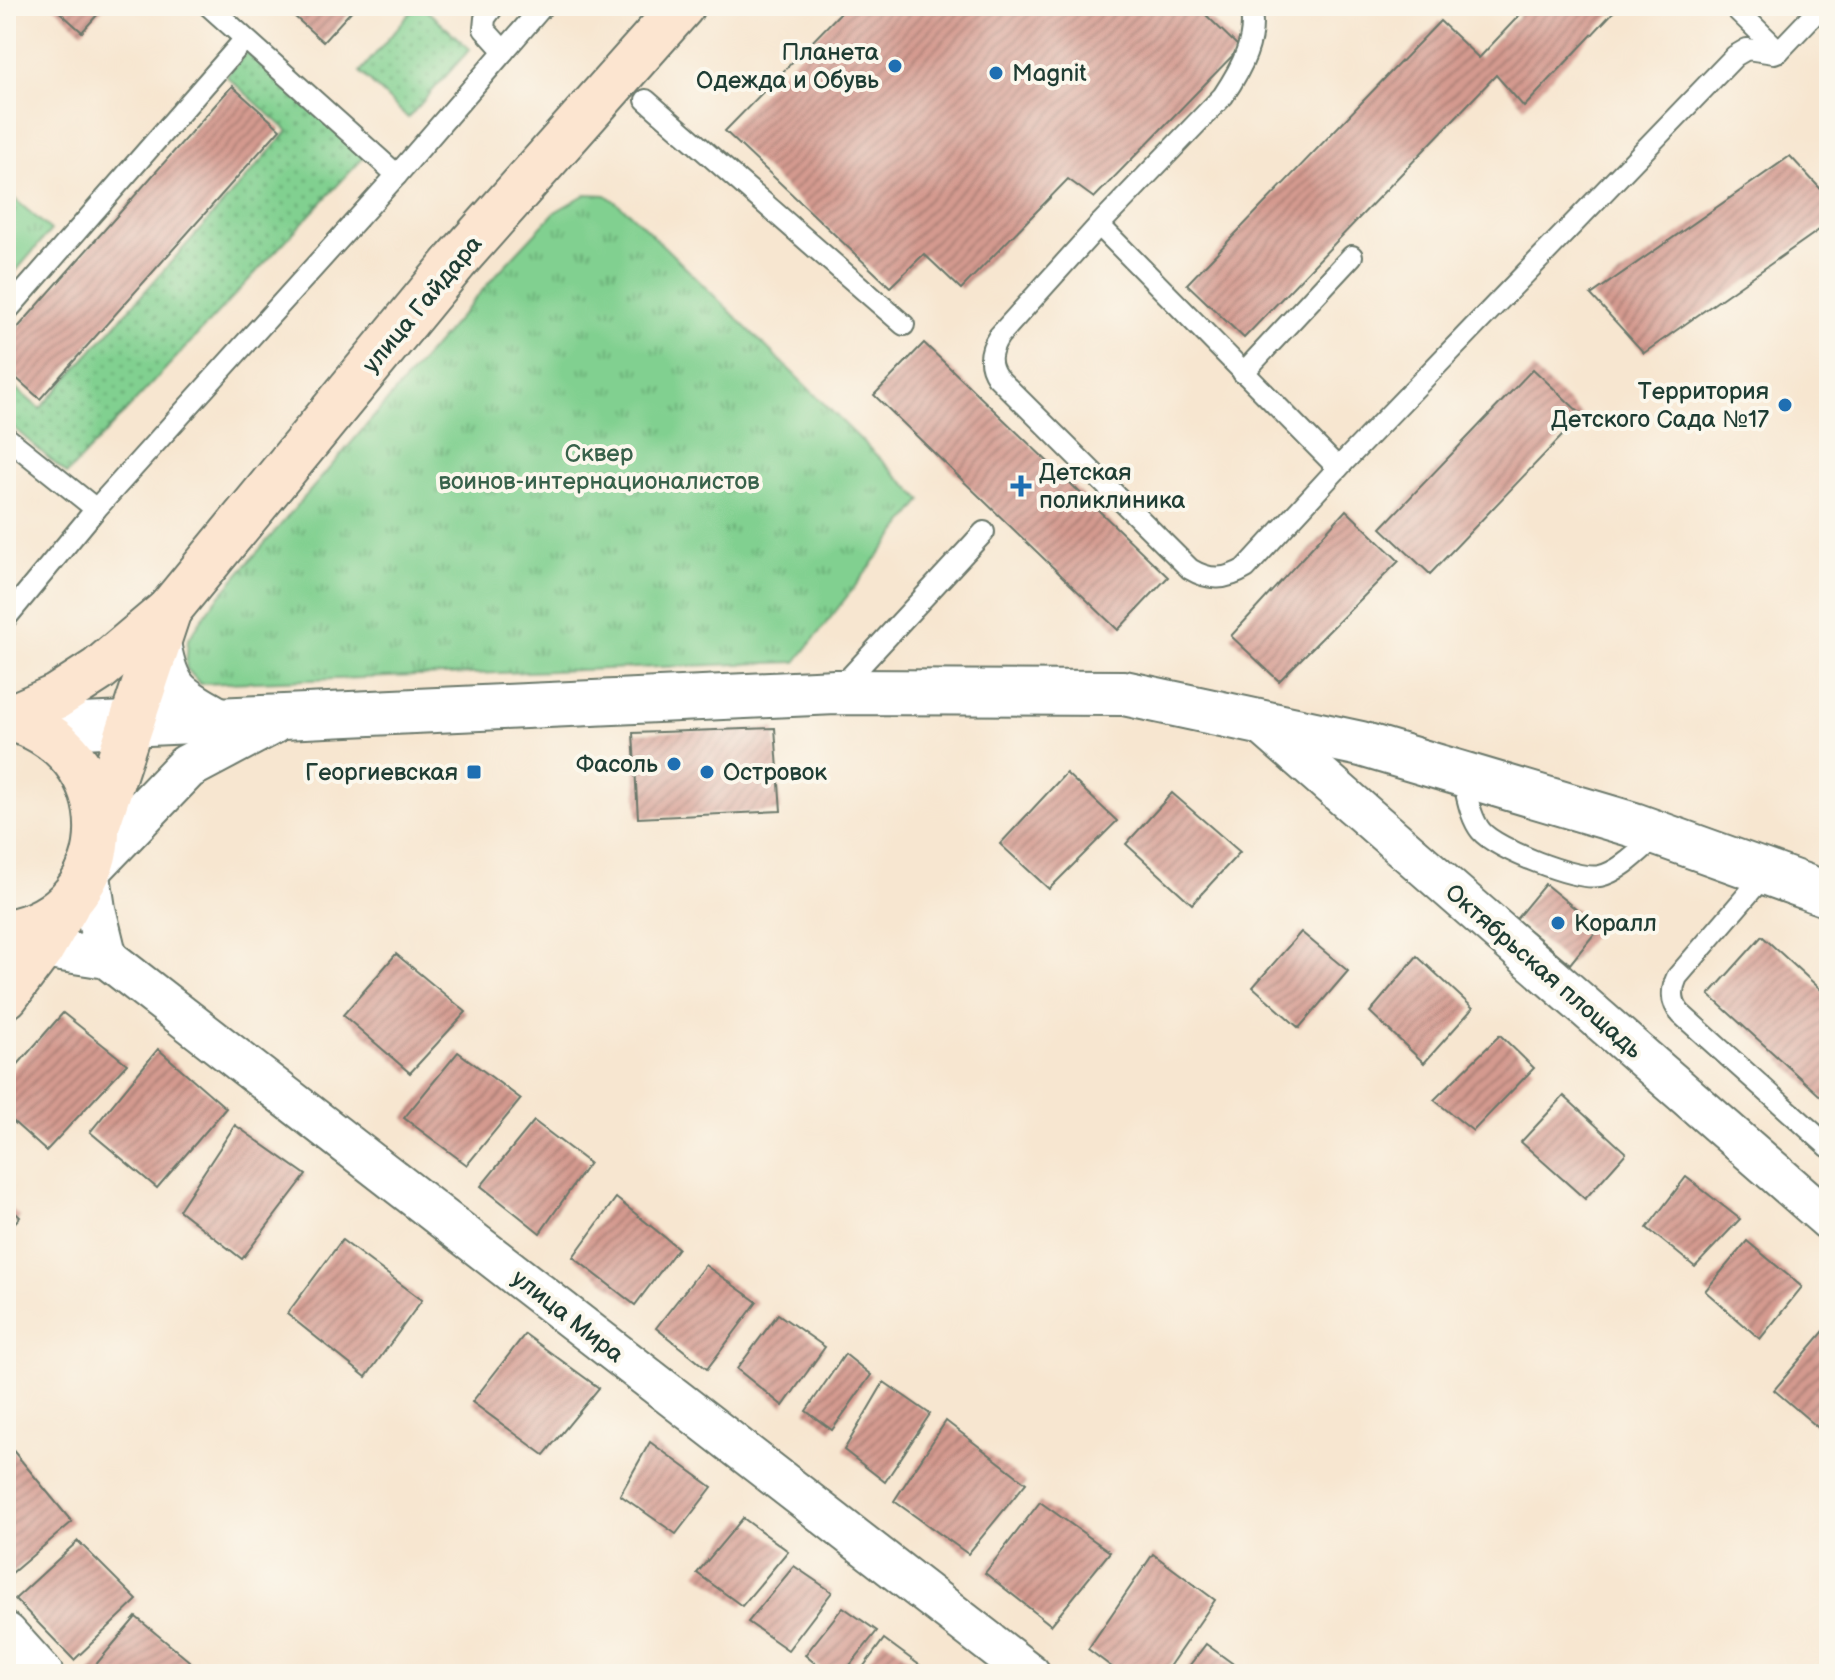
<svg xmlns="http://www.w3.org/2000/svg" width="1835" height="1680" font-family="'Balsamiq Sans',sans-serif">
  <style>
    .grass { fill: url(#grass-dots); stroke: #508662; stroke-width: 2 }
    .park { fill: url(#park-tufts); stroke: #508662; stroke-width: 2 }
    .building { fill: url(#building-hatch) }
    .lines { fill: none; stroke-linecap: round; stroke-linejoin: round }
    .service-casing { stroke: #6b786b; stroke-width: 24 }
    .minor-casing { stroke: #6b786b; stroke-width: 44 }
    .tertiary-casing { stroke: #6b786b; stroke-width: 48 }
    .secondary-casing { stroke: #6b786b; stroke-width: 48 }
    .service { stroke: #fff; stroke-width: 20 }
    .minor { stroke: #fff; stroke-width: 40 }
    .tertiary { stroke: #fff; stroke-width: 44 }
    .secondary { stroke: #fce5d0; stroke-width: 44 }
    .poi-dot { fill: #1f6fb2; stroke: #fbf7ec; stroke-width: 3 }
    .labels { text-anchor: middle; stroke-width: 8; stroke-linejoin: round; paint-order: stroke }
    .poi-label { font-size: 24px; fill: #1f3d34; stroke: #fbf7ec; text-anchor: end }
    .street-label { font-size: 24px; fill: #1f3d34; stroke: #fbf7ec }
    .park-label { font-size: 24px; fill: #38624b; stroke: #fbf7ec }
  </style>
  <defs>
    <pattern id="grass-dots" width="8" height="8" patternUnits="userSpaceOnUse" patternTransform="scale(2)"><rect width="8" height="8" fill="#81d090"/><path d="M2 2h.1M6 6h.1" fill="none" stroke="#69aa76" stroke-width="1.8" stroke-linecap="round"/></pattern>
    <pattern id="park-tufts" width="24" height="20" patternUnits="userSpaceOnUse" patternTransform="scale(2)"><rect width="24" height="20" fill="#81d090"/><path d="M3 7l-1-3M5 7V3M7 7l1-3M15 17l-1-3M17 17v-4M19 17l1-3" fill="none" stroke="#69aa76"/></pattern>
    <pattern id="building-hatch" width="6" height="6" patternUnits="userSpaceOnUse" patternTransform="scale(2)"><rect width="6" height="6" fill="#d49a8f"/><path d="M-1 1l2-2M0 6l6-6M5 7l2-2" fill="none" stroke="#ab7f76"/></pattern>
  </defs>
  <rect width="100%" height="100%" fill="#fbf7ec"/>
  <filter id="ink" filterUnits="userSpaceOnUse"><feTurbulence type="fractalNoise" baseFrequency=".0125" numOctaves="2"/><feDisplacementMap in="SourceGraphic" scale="16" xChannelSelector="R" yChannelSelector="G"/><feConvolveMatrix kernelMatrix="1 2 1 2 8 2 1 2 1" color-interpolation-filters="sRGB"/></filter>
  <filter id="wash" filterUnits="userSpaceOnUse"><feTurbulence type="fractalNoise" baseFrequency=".006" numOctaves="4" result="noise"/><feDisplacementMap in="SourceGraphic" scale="32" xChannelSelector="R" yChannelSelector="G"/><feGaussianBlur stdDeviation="1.8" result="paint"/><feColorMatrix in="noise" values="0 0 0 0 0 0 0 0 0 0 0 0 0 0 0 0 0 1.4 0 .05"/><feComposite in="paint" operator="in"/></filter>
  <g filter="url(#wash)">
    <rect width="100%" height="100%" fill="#f7e6d0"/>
    <!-- grass -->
    <g class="grass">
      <polygon points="416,6 422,6 470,49 408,118 360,72"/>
      <polygon points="247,52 364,157 67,474 6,421 6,380 40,409 288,131 226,76"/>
    </g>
    <!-- park -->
    <g class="park">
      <polygon points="586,194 606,195 630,213 922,500 796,662 200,684 186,668 188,640 210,607 494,277 555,212"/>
      <polygon points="11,196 51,230 6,283 6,202"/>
    </g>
    <g id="blocks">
      <!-- building -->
      <g class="building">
        <polygon points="53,6 105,6 82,32"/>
        <polygon points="283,6 356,6 323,42"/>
        <polygon points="847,6 1212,6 1204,13 1240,48 1094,198 1068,179 961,289 924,254 890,287 725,131"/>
        <polygon points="1528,6 1619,6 1524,107 1496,75 1244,338 1187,284 1440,21 1479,58"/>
        <polygon points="232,86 280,129 40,399 6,369 6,341"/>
        <polygon points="1790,156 1829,198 1829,223 1644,353 1591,295"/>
        <polygon points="924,343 1168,577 1118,630 874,395"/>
        <polygon points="1533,369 1582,415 1430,574 1381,528"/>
        <polygon points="1346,510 1399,561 1279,681 1231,636"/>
        <polygon points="775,728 781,811 638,818 633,733"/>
        <polygon points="1066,773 1117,821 1049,889 1000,844"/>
        <polygon points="1172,793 1240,852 1192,904 1126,844"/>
        <polygon points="1545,884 1599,928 1570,964 1516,919"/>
        <polygon points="1301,932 1348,971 1299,1028 1253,987"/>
        <polygon points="1762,936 1829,997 1829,1104 1709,995"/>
        <polygon points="396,954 466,1012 410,1073 343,1015"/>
        <polygon points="1417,956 1473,1008 1424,1063 1370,1012"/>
        <polygon points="63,1013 127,1064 46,1151 6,1115 6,1078"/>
        <polygon points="1500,1035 1534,1068 1473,1131 1434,1100"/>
        <polygon points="158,1049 226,1108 157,1188 90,1132"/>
        <polygon points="458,1052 521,1099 467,1165 404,1118"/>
        <polygon points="1564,1096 1626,1153 1585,1199 1521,1142"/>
        <polygon points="534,1121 589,1163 540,1233 481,1186"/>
        <polygon points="235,1125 306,1175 242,1259 179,1210"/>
        <polygon points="1686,1177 1740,1219 1695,1267 1647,1228"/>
        <polygon points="616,1198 678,1248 635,1305 573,1257"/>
        <polygon points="6,1204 20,1217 6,1232"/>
        <polygon points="342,1240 422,1300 366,1377 287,1314"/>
        <polygon points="1747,1241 1802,1287 1760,1339 1705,1291"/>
        <polygon points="705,1265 757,1302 707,1369 656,1328"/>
        <polygon points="778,1314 825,1347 783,1406 737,1369"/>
        <polygon points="1829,1325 1829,1437 1774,1390"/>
        <polygon points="525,1334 599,1388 544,1455 472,1402"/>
        <polygon points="845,1354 871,1375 832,1430 806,1411"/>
        <polygon points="884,1382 930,1414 885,1482 844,1450"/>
        <polygon points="946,1421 1026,1483 968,1554 894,1501"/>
        <polygon points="6,1442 72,1522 6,1578"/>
        <polygon points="650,1442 712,1487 676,1534 620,1495"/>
        <polygon points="1040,1502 1110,1552 1051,1625 985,1573"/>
        <polygon points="743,1518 788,1551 742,1606 697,1573"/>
        <polygon points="78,1541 137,1600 74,1660 15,1599"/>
        <polygon points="1153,1554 1215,1600 1164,1674 1121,1674 1088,1649"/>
        <polygon points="794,1566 832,1592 788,1650 748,1622"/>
        <polygon points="843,1607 877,1631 843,1674 828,1674 805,1655"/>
        <polygon points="136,1617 200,1670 196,1674 88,1674"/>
        <polygon points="884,1639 922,1667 916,1674 858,1674"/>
        <polygon points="1206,1644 1247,1674 1183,1674"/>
      </g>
    </g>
  </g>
  <g filter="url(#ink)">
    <use href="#blocks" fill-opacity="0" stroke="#6b786b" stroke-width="2"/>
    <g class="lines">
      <defs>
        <g id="service">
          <polyline points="209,6 397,175"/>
          <polyline points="494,6 485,18 484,29 504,51"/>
          <path d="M 1250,6 C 1258,39 1241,69 1223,96 L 1099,225 L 1338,468 L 1735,56 L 1747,49 L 1774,53 L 1779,51 L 1822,6"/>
          <polyline points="1733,6 1779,51"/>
          <polyline points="646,100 904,325"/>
          <path d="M 1099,225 L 999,336 C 990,350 987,363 997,377 L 1190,569 C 1210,581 1226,580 1246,568 L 1338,468"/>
          <polyline points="6,312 245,39"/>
          <polyline points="1243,373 1352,256"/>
          <polyline points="6,437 96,509 6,618"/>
          <polyline points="96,509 397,175 543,6"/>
          <polyline points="839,689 984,532"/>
          <path d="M 1461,774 C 1467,792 1469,816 1481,831 C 1496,849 1576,881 1600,876 C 1622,871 1642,848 1659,834"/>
          <path d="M 1767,872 L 1677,977 C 1671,990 1671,1003 1681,1014 L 1829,1147"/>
        </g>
        <g id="minor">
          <polyline points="1259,722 1829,1220"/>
          <polyline points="89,869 95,909 107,958"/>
          <polyline points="13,939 42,948 107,958 1030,1674"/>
          <polyline points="6,1633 43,1674"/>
        </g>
        <g id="tertiary">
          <path d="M 159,648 C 168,695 180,697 219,720"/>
          <polyline points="38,728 836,692 1124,693 1361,744 1634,825 1829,895"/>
          <polyline points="89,869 187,767 272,722"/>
        </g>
        <g id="secondary">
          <path d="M 6,718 C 127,746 128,912 6,932"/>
          <polyline points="8,718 56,697 98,670 169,610 455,262 682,6"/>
          <polyline points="98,823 169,610"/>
          <polyline points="6,996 42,948 67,905"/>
        </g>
      </defs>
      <!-- service casing -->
      <use href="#service" class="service-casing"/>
      <!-- minor casing -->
      <use href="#minor" class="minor-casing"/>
      <!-- tertiary casing -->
      <use href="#tertiary" class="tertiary-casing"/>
      <!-- secondary casing -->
      <use href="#secondary" class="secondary-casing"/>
      <!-- service -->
      <use href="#service" class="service"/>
      <!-- minor -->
      <use href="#minor" class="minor"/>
      <!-- tertiary -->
      <use href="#tertiary" class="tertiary"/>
      <!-- secondary -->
      <use href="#secondary" class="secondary"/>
    </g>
  </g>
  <!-- markers -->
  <g class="poi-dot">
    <circle cx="895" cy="66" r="8"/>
    <circle cx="996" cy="73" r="8"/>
    <circle cx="1785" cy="405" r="8"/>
    <path d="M1017 474h8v8h8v8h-8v8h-8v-8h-8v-8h8z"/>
    <circle cx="674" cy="764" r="8"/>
    <rect x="466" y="764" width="16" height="16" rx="4"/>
    <circle cx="707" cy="772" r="8"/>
    <circle cx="1558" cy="923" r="8"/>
  </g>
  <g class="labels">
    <!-- poi labels -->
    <g class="poi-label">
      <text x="879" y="60">Планета<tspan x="879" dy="28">Одежда и Обувь</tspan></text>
      <text x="1012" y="81" text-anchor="start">Magnit</text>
      <text x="1769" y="399">Территория<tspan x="1769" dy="28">Детского Сада №17</tspan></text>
      <text x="1039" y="480" text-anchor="start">Детская<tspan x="1039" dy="28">поликлиника</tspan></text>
      <text x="658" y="772">Фасоль</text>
      <text x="458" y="780">Георгиевская</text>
      <text x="723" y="780" text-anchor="start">Островок</text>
      <text x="1574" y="931" text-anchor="start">Коралл</text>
    </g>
    <!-- street labels -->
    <g class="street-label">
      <text transform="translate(422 304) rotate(-50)" y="8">улица Гайдара</text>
      <text transform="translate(1544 971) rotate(41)" y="8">Октябрьская площадь</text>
      <text transform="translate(568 1316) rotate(38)" y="8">улица Мира</text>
    </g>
    <!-- park labels -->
    <g class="park-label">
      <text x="599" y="461">Сквер<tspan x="599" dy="28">воинов-интернационалистов</tspan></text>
    </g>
  </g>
  <!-- margin -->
  <rect width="1835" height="1680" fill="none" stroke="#fbf7ec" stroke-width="32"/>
</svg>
